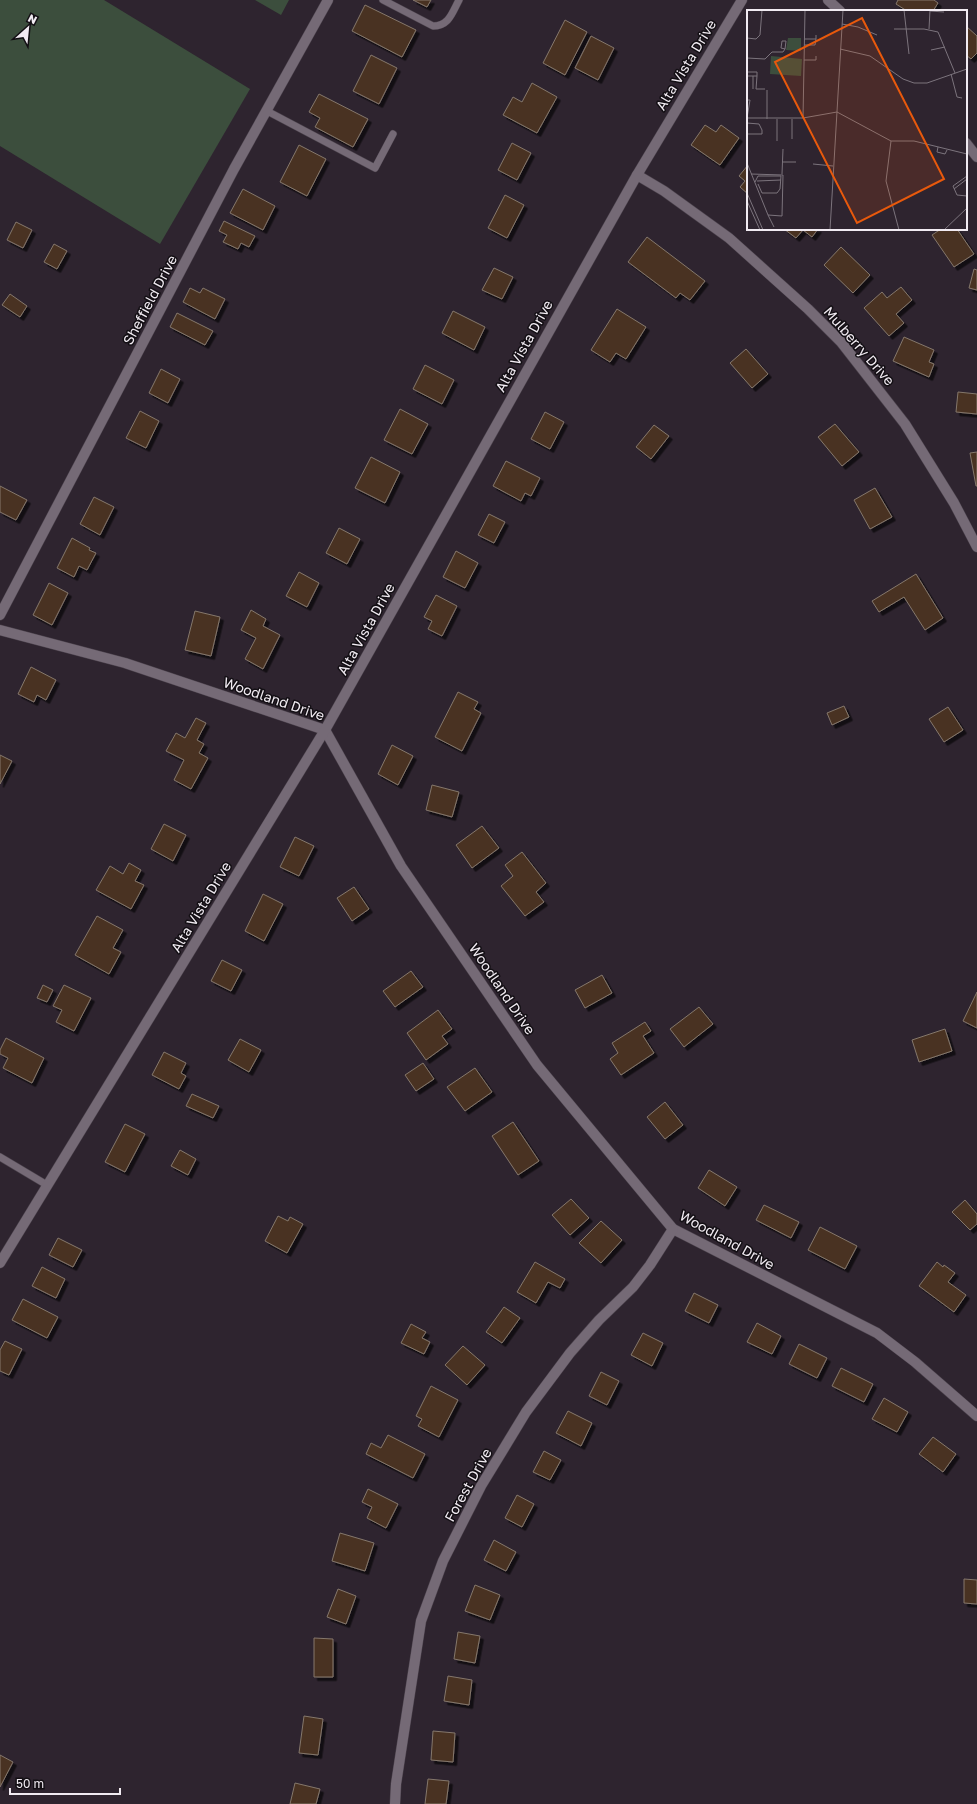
<svg xmlns="http://www.w3.org/2000/svg" width="977" height="1804" font-family="'Golos Text',sans-serif">
  <style>
    .green { fill: #3c4e3d }
    .building { fill: #4a3321; stroke: #84776c; filter: url(#shadow) }
    .lines { fill: none; stroke-linecap: round; stroke-linejoin: round }
    .service-casing { stroke: #4b424c; stroke-width: 8 }
    .minor-casing { stroke: #4b424c; stroke-width: 11 }
    .service { stroke: #756a76; stroke-width: 7 }
    .minor { stroke: #756a76; stroke-width: 10 }
    .labels { text-anchor: middle; stroke-width: 3; stroke-linejoin: round; paint-order: stroke }
    .street-label { font-size: 14px; fill: #f1ebf2; stroke: #130f14 }
    .inset-road { fill: none; stroke: #7c747d; stroke-width: 1 }
    .view { fill: #e8590c; fill-opacity: 0.15; stroke: #e8590c; stroke-width: 2 }
    .inset-edge { fill: none; stroke: #f1ebf2; stroke-width: 2 }
  </style>
  <defs>
    <filter id="shadow"><feDropShadow dx="3.5" dy="3.5" stdDeviation="0" flood-color="#0009"/></filter>
  </defs>
  <rect width="100%" height="100%" fill="#2e242f"/>
  <!-- green -->
  <g class="green">
    <polygon points="0,0 104,0 250,89 160,244 0,146"/>
    <polygon points="255,0 289,0 281,15"/>
  </g>
  <!-- building -->
  <g class="building">
    <polygon points="413,0 431,0 427,7"/>
    <polygon points="898,0 934,0 938,3 933,11 907,11 896,4"/>
    <polygon points="365,5 416,30 402,57 352,31"/>
    <polygon points="565,20 587,32 565,75 543,63"/>
    <polygon points="966,26 977,36 977,53 971,59 966,55"/>
    <polygon points="591,36 614,48 598,80 575,68"/>
    <polygon points="371,55 397,68 379,104 353,91"/>
    <polygon points="532,83 557,97 537,133 503,115 513,97 522,102"/>
    <polygon points="319,94 368,119 353,147 315,127 320,118 309,112"/>
    <polygon points="705,125 716,132 721,125 739,138 720,165 691,145"/>
    <polygon points="512,143 531,153 517,180 498,170"/>
    <polygon points="299,145 326,159 307,196 280,182"/>
    <polygon points="748,165 748,194 740,187 745,181 739,176"/>
    <polygon points="243,189 275,206 263,230 230,213"/>
    <polygon points="505,195 524,205 507,238 488,228"/>
    <polygon points="224,221 255,236 249,247 241,243 238,249 223,242 227,235 219,231"/>
    <polygon points="16,222 32,230 23,248 7,240"/>
    <polygon points="784,229 818,229 812,237 803,230 796,238"/>
    <polygon points="941,229 957,229 974,254 954,267 932,235"/>
    <polygon points="647,237 705,281 690,300 680,293 676,298 628,262"/>
    <polygon points="54,244 67,251 57,269 44,262"/>
    <polygon points="841,247 870,275 853,293 824,265"/>
    <polygon points="494,268 513,277 502,299 482,290"/>
    <polygon points="974,269 977,270 977,290 969,288"/>
    <polygon points="901,287 912,300 896,314 904,323 889,336 864,308 882,292 887,298"/>
    <polygon points="190,288 200,293 203,288 225,299 215,319 183,302"/>
    <polygon points="10,294 27,306 20,317 2,305"/>
    <polygon points="617,309 646,327 626,359 616,353 610,362 591,350"/>
    <polygon points="453,311 485,327 474,350 442,333"/>
    <polygon points="177,313 213,331 205,345 170,327"/>
    <polygon points="904,337 934,350 929,362 934,364 929,377 893,361"/>
    <polygon points="746,349 768,374 752,388 730,363"/>
    <polygon points="425,365 454,380 442,404 413,389"/>
    <polygon points="161,369 180,379 168,403 149,393"/>
    <polygon points="958,392 977,394 977,414 956,412"/>
    <polygon points="400,409 428,424 412,454 384,440"/>
    <polygon points="140,411 159,421 146,448 126,438"/>
    <polygon points="545,412 564,422 550,449 531,439"/>
    <polygon points="835,424 859,452 842,466 818,437"/>
    <polygon points="654,425 669,436 651,459 636,447"/>
    <polygon points="977,452 977,486 976,486 970,453"/>
    <polygon points="371,457 400,472 385,503 355,488"/>
    <polygon points="506,461 540,478 531,496 525,493 521,501 493,486"/>
    <polygon points="0,486 27,500 16,520 0,512"/>
    <polygon points="875,488 892,517 870,529 854,500"/>
    <polygon points="94,497 114,507 100,535 80,524"/>
    <polygon points="489,514 505,522 494,543 478,535"/>
    <polygon points="339,528 360,539 347,564 326,553"/>
    <polygon points="72,538 90,548 89,550 96,553 87,570 79,566 74,577 57,568"/>
    <polygon points="456,551 478,563 465,588 443,577"/>
    <polygon points="299,572 319,583 307,607 286,596"/>
    <polygon points="916,574 943,618 925,630 904,597 879,612 872,601"/>
    <polygon points="49,583 68,593 52,625 33,615"/>
    <polygon points="436,595 457,606 442,636 428,629 432,621 424,617"/>
    <polygon points="251,610 266,619 263,626 280,635 263,669 245,659 256,638 241,630"/>
    <polygon points="195,611 220,617 211,656 185,650"/>
    <polygon points="31,667 56,680 46,700 37,695 34,702 18,694"/>
    <polygon points="458,692 478,702 474,709 481,713 462,751 435,737"/>
    <polygon points="844,706 849,717 832,725 827,713"/>
    <polygon points="948,707 963,730 944,742 929,719"/>
    <polygon points="196,718 206,723 197,740 204,744 199,753 208,758 191,789 174,780 184,760 166,751 176,733 185,738"/>
    <polygon points="392,745 413,756 398,785 378,774"/>
    <polygon points="0,755 12,761 0,784"/>
    <polygon points="432,785 459,792 452,817 426,810"/>
    <polygon points="164,824 186,835 173,861 151,849"/>
    <polygon points="482,826 499,848 472,868 456,845"/>
    <polygon points="295,837 314,846 299,876 280,867"/>
    <polygon points="522,852 546,883 536,892 544,902 525,916 501,886 513,876 505,865"/>
    <polygon points="129,863 141,870 135,881 144,885 131,909 96,890 110,866 123,874"/>
    <polygon points="354,887 369,909 352,921 337,898"/>
    <polygon points="263,894 283,904 264,941 245,931"/>
    <polygon points="97,916 123,930 113,948 121,952 109,974 75,955"/>
    <polygon points="222,960 242,970 231,991 211,981"/>
    <polygon points="411,971 423,987 395,1007 383,991"/>
    <polygon points="602,975 612,993 585,1008 575,990"/>
    <polygon points="43,985 53,990 47,1002 37,998"/>
    <polygon points="64,985 91,998 74,1031 56,1022 62,1010 53,1006"/>
    <polygon points="977,992 977,1028 963,1021"/>
    <polygon points="699,1007 713,1024 684,1047 670,1029"/>
    <polygon points="438,1010 452,1029 442,1036 448,1044 426,1060 407,1033"/>
    <polygon points="645,1022 651,1031 643,1036 654,1053 621,1075 610,1059 618,1053 612,1043"/>
    <polygon points="945,1029 952,1051 919,1062 912,1040"/>
    <polygon points="6,1038 44,1058 32,1083 3,1068 8,1058 0,1054 0,1050"/>
    <polygon points="240,1039 261,1050 249,1072 228,1060"/>
    <polygon points="164,1052 186,1063 181,1073 186,1076 179,1089 152,1075"/>
    <polygon points="423,1063 434,1079 416,1091 405,1075"/>
    <polygon points="475,1068 492,1092 465,1111 447,1087"/>
    <polygon points="192,1094 219,1106 213,1118 186,1106"/>
    <polygon points="665,1102 683,1125 665,1139 647,1117"/>
    <polygon points="513,1122 539,1161 518,1175 492,1136"/>
    <polygon points="125,1124 145,1134 125,1172 105,1162"/>
    <polygon points="180,1150 196,1159 188,1175 171,1166"/>
    <polygon points="709,1170 737,1187 725,1206 698,1188"/>
    <polygon points="571,1199 589,1218 570,1235 552,1215"/>
    <polygon points="965,1200 977,1214 977,1224 970,1230 952,1212"/>
    <polygon points="764,1205 799,1222 791,1238 756,1220"/>
    <polygon points="278,1216 288,1221 290,1217 303,1224 287,1253 265,1241"/>
    <polygon points="601,1221 622,1240 601,1263 579,1243"/>
    <polygon points="820,1227 857,1246 845,1269 808,1250"/>
    <polygon points="58,1238 82,1250 73,1267 49,1255"/>
    <polygon points="535,1262 565,1279 560,1288 548,1282 536,1303 517,1292"/>
    <polygon points="937,1262 943,1267 944,1265 955,1273 948,1282 966,1295 954,1312 919,1286"/>
    <polygon points="42,1267 65,1279 56,1298 32,1286"/>
    <polygon points="694,1293 718,1305 709,1323 685,1311"/>
    <polygon points="23,1299 58,1317 47,1338 12,1320"/>
    <polygon points="504,1307 520,1318 502,1343 486,1332"/>
    <polygon points="757,1323 781,1336 772,1354 747,1342"/>
    <polygon points="411,1324 426,1332 422,1338 430,1342 424,1354 401,1343"/>
    <polygon points="643,1333 663,1343 652,1366 631,1355"/>
    <polygon points="5,1341 22,1349 9,1375 0,1371 0,1350"/>
    <polygon points="799,1344 827,1358 817,1378 789,1364"/>
    <polygon points="463,1346 485,1365 467,1385 445,1365"/>
    <polygon points="841,1368 873,1384 864,1402 832,1386"/>
    <polygon points="601,1372 619,1381 607,1405 589,1396"/>
    <polygon points="431,1386 458,1400 439,1437 418,1426 422,1419 416,1416"/>
    <polygon points="884,1398 908,1412 897,1432 872,1419"/>
    <polygon points="568,1411 592,1423 581,1446 556,1433"/>
    <polygon points="388,1435 425,1454 413,1478 366,1454 371,1443 381,1448"/>
    <polygon points="933,1437 956,1454 943,1472 919,1454"/>
    <polygon points="544,1451 561,1460 550,1480 533,1472"/>
    <polygon points="368,1489 398,1504 386,1528 367,1518 372,1507 362,1502"/>
    <polygon points="517,1495 534,1504 522,1527 505,1518"/>
    <polygon points="340,1533 374,1543 365,1571 332,1561"/>
    <polygon points="494,1540 516,1552 506,1571 484,1560"/>
    <polygon points="964,1579 977,1580 977,1604 964,1603"/>
    <polygon points="475,1585 500,1595 490,1620 465,1611"/>
    <polygon points="338,1589 356,1596 346,1624 327,1617"/>
    <polygon points="458,1632 480,1636 475,1663 454,1659"/>
    <polygon points="314,1638 333,1639 333,1677 314,1677"/>
    <polygon points="448,1676 472,1680 469,1705 444,1701"/>
    <polygon points="304,1716 323,1719 318,1755 299,1753"/>
    <polygon points="433,1731 455,1733 453,1762 431,1760"/>
    <polygon points="0,1755 13,1762 0,1787"/>
    <polygon points="428,1779 449,1781 446,1804 425,1804"/>
    <polygon points="295,1783 320,1789 316,1804 290,1804"/>
  </g>
  <g class="lines">
    <defs>
      <g id="service">
        <path d="M 383,0 L 433,26 C 449,26 452,13 459,0"/>
        <polyline points="267,111 375,168 393,134"/>
        <polyline points="0,1157 47,1185"/>
      </g>
      <g id="minor">
        <polyline points="828,0 840,11"/>
        <polyline points="966,143 977,157"/>
        <polyline points="637,175 664,191 729,238 808,309 841,342 905,424 954,503 977,547"/>
        <polyline points="0,615 234,169 328,0"/>
        <polyline points="0,630 125,663 325,730 401,866 537,1065 673,1229 877,1333 915,1362 977,1416"/>
        <polyline points="0,1263 325,730 637,175 742,0"/>
        <polyline points="395,1804 396,1784 421,1621 443,1561 481,1486 526,1412 570,1353 599,1320 633,1287 650,1265 673,1229"/>
      </g>
    </defs>
    <!-- service casing -->
    <use href="#service" class="service-casing"/>
    <!-- minor casing -->
    <use href="#minor" class="minor-casing"/>
    <!-- service -->
    <use href="#service" class="service"/>
    <!-- minor -->
    <use href="#minor" class="minor"/>
  </g>
  <g class="labels">
    <!-- street labels -->
    <g class="street-label">
      <text transform="translate(686 65) rotate(-59)" y="5">Alta Vista Drive</text>
      <text transform="translate(150 300) rotate(-62)" y="5">Sheffield Drive</text>
      <text transform="translate(524 346) rotate(-61)" y="5">Alta Vista Drive</text>
      <text transform="translate(859 346) rotate(49)" y="5">Mulberry Drive</text>
      <text transform="translate(366 629) rotate(-61)" y="5">Alta Vista Drive</text>
      <text transform="translate(274 699) rotate(19)" y="5">Woodland Drive</text>
      <text transform="translate(201 907) rotate(-59)" y="5">Alta Vista Drive</text>
      <text transform="translate(502 989) rotate(56)" y="5">Woodland Drive</text>
      <text transform="translate(727 1240) rotate(29)" y="5">Woodland Drive</text>
      <text transform="translate(468 1485) rotate(-61)" y="5">Forest Drive</text>
    </g>
  </g>
  <!-- overview -->
  <g transform="translate(747 10)">
    <rect width="220" height="220" fill="#2e242f"/>
    <path d="M 41,28 L 54,28 L 54,41 L 39,40 ZM 24,46 L 55,49 L 54,66 L 23,64 Z" fill="#3c4e3d"/>
    <path class="inset-road" d="M 157,0 L 162,44M 183,1 L 197,2M 95,14 L 111,17 L 130,25M 147,19 L 177,19 L 191,22 L 208,63M 182,19 L 183,0M 0,28 L 9,29 L 13,25 L 15,0M 57,29 L 69,29 L 69,25M 35,31 L 39,31 L 38,39 L 34,38 ZM 57,35 L 68,35 L 69,29M 93,39 L 123,46 L 156,69 L 167,73 L 180,73 L 220,59M 184,40 L 198,37M 0,48 L 18,49 L 25,42 L 36,42 L 38,39M 57,50 L 69,50 L 69,46M 0,62 L 10,62 L 10,66M 204,64 L 210,87 L 215,88M 0,66 L 10,66 L 9,79 L 18,79M 6,79 L 6,66M 0,90 L 3,90 L 0,108M 0,108 L 56,108 L 90,102 L 144,131 L 167,131 L 220,144M 56,108 L 58,0M 20,109 L 20,80M 45,109 L 45,129M 0,113 L 12,114 L 15,120 L 15,124 L 0,124M 30,131 L 30,109M 144,131 L 139,171 L 152,220M 191,137 L 190,142 L 198,144 L 200,140M 36,152 L 49,152M 0,153 L 21,205 L 35,206 L 36,165 L 4,164M 66,154 L 86,156M 35,164 L 36,139M 220,166 L 206,176 L 210,185 L 220,186M 10,171 L 34,170M 8,172 L 11,166 L 34,166 L 33,179 L 30,183 L 15,183 L 11,174M 207,179 L 220,169M 0,183 L 16,220M 0,191 L 13,220M 21,205 L 27,217M 83,220 L 96,0M 197,220 L 220,198"/>
    <path class="view" d="M 115,8 L 197,169 L 110,213 L 28,52 Z"/>
    <rect width="220" height="220" class="inset-edge"/>
  </g>
  <!-- north arrow -->
  <g transform="translate(28 28) rotate(27)" stroke="#130f14" stroke-width="3" paint-order="stroke">
  <path d="M0-3L7 15L0 10L-7 15Z" fill="#f1ebf2"/>
  <text y="-6" font-size="11" font-weight="bold" text-anchor="middle" fill="#f1ebf2">N</text>
  </g>
  <!-- scale -->
  <path d="M10 1788v6h110v-6" fill="none" stroke="#f1ebf2" stroke-width="2"/>
  <text x="16" y="1788" font-size="12" fill="#f1ebf2" stroke="#130f14" stroke-width="3" paint-order="stroke">50 m</text>
</svg>
